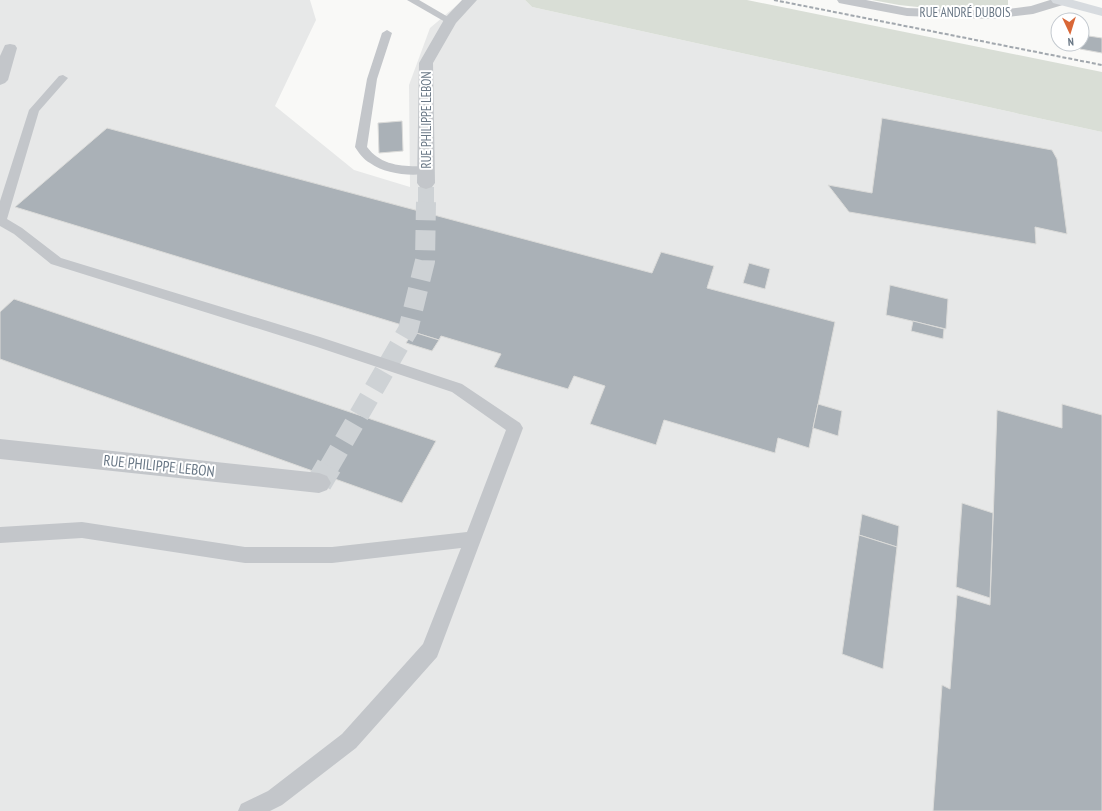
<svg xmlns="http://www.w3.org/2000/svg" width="1102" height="811" font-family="'PT Sans Narrow',sans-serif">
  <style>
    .built { fill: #e7e8e8 }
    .green { fill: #d9ded6 }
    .building { fill: #aab1b7; stroke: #dbdbd9 }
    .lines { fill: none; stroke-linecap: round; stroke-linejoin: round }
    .minor-tunnel-far2 { stroke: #ced2d5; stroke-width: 16; stroke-dasharray: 16 8; stroke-linecap: butt }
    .minor-tunnel-far1 { stroke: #ced2d5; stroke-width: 20; stroke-dasharray: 20 10; stroke-linecap: butt }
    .minor-tunnel { stroke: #ced2d5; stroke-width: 26; stroke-dasharray: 26 14; stroke-linecap: butt }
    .service { fill: #c3c6ca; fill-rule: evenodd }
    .minor { fill: #c3c6ca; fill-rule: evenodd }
    .primary { fill: #d7dbdf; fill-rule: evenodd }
    .rail { stroke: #a2a8ae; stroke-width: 2; stroke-dasharray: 4 2; stroke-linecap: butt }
    .labels { text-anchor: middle; stroke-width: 4; stroke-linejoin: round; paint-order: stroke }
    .far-street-label { font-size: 13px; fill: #6a7886; stroke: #fff }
    .street-label { font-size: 15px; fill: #6a7886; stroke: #fff }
  </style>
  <rect width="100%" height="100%" fill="#f9f9f7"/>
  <!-- built -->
  <polygon class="built" points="0,0 310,0 316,20 275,106 354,170 410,187 409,85 430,28 463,0 525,0 532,7 1102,132 1102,811 0,811"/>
  <!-- green -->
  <g class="green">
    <polygon points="525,0 747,0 1102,72 1102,132 532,7"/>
    <polygon points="872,0 1008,0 1008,5 936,9 899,5"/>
  </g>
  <!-- building -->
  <g class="building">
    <polygon points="1082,35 1102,38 1102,53 1080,49 1080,44 1082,44"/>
    <polygon points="882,118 1052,150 1057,159 1067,234 1035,227 1036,244 849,212 828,185 872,193"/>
    <polygon points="402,121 403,151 379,153 378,123"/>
    <polygon points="107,128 652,273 661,252 714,266 707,288 835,322 809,448 778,438 775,453 664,420 656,445 590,424 605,386 574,376 568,389 494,367 501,354 441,336 439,340 413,332 415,329 15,207"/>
    <polygon points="749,263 770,269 765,289 743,283"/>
    <polygon points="890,285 948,299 946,329 886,315"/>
    <polygon points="14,299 436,441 402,503 0,359 0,312"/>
    <polygon points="913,321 944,329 943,339 911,331"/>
    <polygon points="413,332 439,340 432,351 406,343"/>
    <polygon points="818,404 842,411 838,436 813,428"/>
    <polygon points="1062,404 1102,415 1102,811 933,811 942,685 950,689 957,595 990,605 997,410 1062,428"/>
    <polygon points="962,503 993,513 990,598 956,587"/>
    <polygon points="862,514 899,526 897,547 859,535"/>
    <polygon points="859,535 897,547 883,669 842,654"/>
  </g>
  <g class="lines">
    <!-- minor-tunnel-far2 -->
    <polyline class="minor-tunnel-far2" points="426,203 426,183"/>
    <!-- minor-tunnel-far1 -->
    <polyline class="minor-tunnel-far1" points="329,467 408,330 425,261 426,202"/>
    <!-- minor-tunnel -->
    <polyline class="minor-tunnel" points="319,483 329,466"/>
    <!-- service -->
    <g class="service">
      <polygon points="407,0 419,0 455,21 450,24 447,23"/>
      <path d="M 387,30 L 392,33 L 377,79 L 367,147 C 381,166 404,167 426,166 L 430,167 L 432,170 L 430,173 C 412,177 385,174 370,163 C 363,159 359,153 355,147 L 367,79 L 382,33 Z"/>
      <polygon points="63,75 68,78 39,111 7,219 22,228 61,258 320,337 462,384 520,423 523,428 437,657 356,748 282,805 270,811 238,811 241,804 268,791 342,734 423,644 461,548 332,563 245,563 82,538 0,543 0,527 82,522 245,547 332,547 467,532 506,430 452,392 317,347 51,264 14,234 0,226 0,201 29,110 59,76"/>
    </g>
    <!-- minor -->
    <g class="minor">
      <polygon points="462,0 477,0 456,23 433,63 435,183 432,187 426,189 420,187 417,183 419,63 445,18"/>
      <polygon points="837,0 866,0 907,8 991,11 1031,6 1050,0 1068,1 1066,4 1033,14 991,19 907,16 844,4 839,3"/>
      <polygon points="10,44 15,45 17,48 8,80 5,83 0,85 0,56 5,45"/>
      <polygon points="0,439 319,473 327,476 331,483 327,490 319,493 0,459"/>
    </g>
    <!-- primary -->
    <polygon class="primary" points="1051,0 1073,0 1102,8 1102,16 1053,3"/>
    <!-- rail -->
    <polyline class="rail" points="774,0 1102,65"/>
  </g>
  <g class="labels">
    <!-- far-street labels -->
    <g class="far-street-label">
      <text x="965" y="17">RUE ANDRÉ DUBOIS</text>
      <text transform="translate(426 120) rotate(-90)" y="5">RUE PHILIPPE LEBON</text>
    </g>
    <!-- street labels -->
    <g class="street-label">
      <text transform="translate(159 466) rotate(6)" y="5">RUE PHILIPPE LEBON</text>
    </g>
  </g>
  <!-- north arrow -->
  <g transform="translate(1070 32) rotate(176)"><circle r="19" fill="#ffffff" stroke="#c3c9cf"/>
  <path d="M0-3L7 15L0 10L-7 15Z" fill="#d96737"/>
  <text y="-6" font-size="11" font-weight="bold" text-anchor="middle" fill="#6a7886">N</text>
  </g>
</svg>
